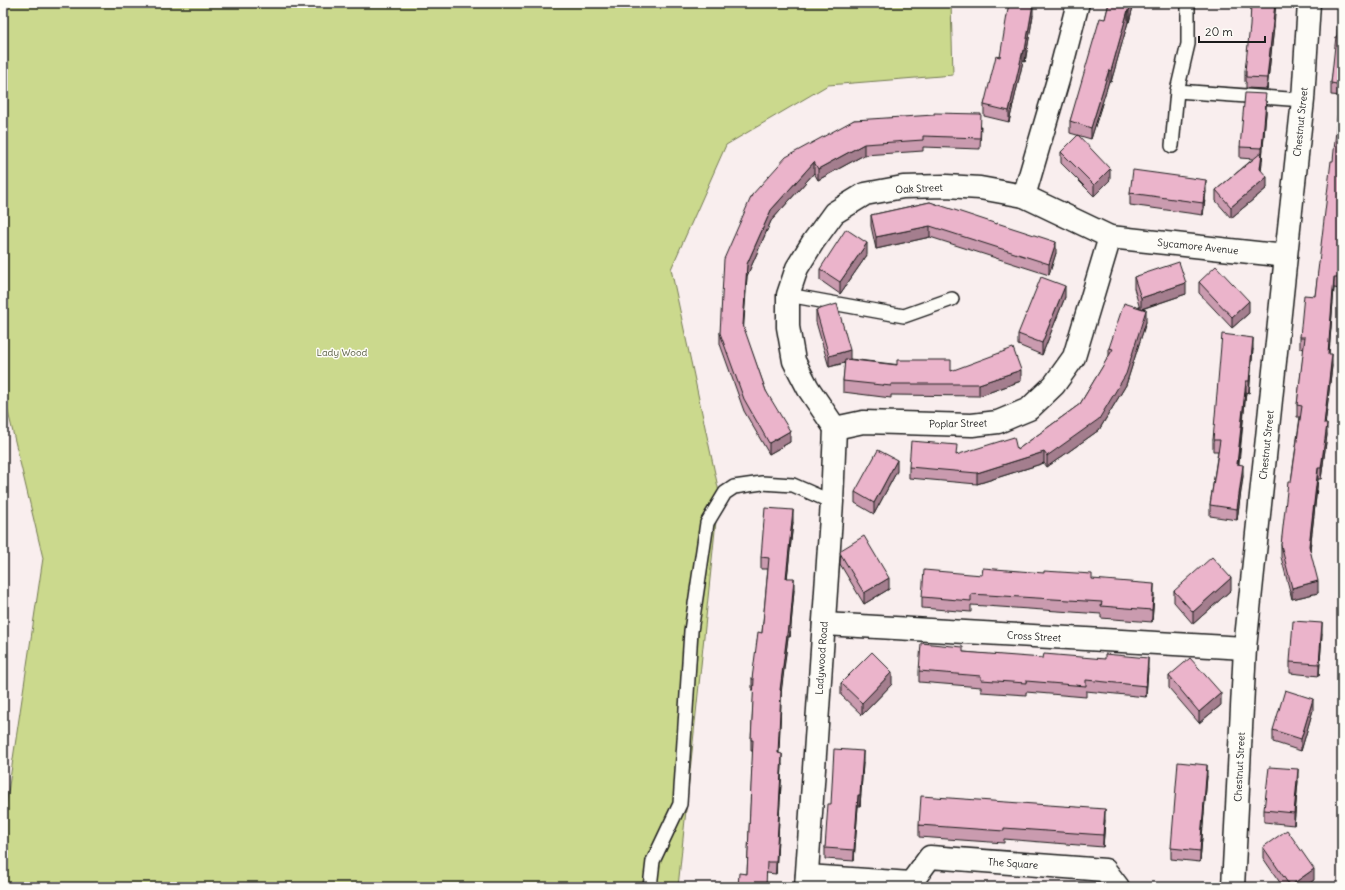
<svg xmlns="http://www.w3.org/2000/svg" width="1345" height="890" font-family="Delius,sans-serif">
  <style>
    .green { fill: #cbd98d; stroke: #747a54 }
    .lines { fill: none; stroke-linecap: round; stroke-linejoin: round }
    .lane-casing { stroke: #1c1c1c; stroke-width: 16 }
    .street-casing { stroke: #1c1c1c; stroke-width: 25 }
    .lane { stroke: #fdfcf7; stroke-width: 13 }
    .street { stroke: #fdfcf7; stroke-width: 22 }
    .wall { fill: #ca9baf; stroke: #1c1c1c }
    .shaded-wall { fill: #a47e8e; stroke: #1c1c1c }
    .building { fill: #ebb4cb; stroke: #1c1c1c }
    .labels { text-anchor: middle; stroke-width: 3; stroke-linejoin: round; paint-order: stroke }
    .street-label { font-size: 10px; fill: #1c1c1c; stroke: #fdfcf7 }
    .park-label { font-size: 10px; fill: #595e44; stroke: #fdfcf7 }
  </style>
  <rect width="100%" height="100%" fill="#f9eeee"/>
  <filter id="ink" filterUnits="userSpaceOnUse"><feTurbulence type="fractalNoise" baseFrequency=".025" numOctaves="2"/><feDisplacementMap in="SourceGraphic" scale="8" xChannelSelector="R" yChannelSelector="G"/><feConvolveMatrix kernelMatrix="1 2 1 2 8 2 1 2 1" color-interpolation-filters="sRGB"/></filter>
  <g filter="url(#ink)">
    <!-- green -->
    <polygon class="green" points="3,3 951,3 953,75 828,85 726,145 671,269 719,492 678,887 3,887 3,826 43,558 3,391"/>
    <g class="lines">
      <defs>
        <g id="lane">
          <polyline points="1177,91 1303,100"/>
          <polyline points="1172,146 1177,91 1188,44 1188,3"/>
          <polyline points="788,295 904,316 952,299"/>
          <polyline points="650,887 653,861 680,804 691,631 707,523 725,493 734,487 762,483 793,485 832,502"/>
        </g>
        <g id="street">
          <polyline points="1024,196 1110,237 1286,256"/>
          <polyline points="835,428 808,388 794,361 788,327 788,295 797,268 813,242 834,213 865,194 903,187 946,186 980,188 1024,196 1058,80 1078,3"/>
          <polyline points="835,428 863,422 972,425 998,422 1029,409 1054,385 1074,357 1110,237"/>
          <polyline points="824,624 1245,648"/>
          <polyline points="807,876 911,883 915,887"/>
          <polyline points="911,883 930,857 1105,870 1118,887"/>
          <polyline points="806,887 832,502 835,428"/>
          <polyline points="1233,887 1245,648 1286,256 1303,100 1309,3"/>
        </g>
      </defs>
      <!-- lane casing -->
      <use href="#lane" class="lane-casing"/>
      <!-- street casing -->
      <use href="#street" class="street-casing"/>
      <!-- lane -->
      <use href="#lane" class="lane"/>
      <!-- street -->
      <use href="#street" class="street"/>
    </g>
    <!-- wall -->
    <g class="wall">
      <polygon points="1109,3 1134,3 1129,22 1128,22 1111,82 1109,81 1091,139 1070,133 1070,121 1105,19"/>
      <polygon points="1342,3 1342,96 1331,95 1331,83"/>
      <polygon points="1033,15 1025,62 1023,61 1009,122 984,116 984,105 1000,57"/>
      <polygon points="1274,27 1267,89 1246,88 1246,82 1245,82 1245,71"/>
      <polygon points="1342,99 1342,273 1340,289 1334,288 1329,354 1332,366 1325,424 1327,435 1321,479 1318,479 1310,550 1318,593 1292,599 1281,557 1281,545 1291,482 1300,417 1297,417 1297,405 1304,349 1300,348 1300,337 1315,296"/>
      <polygon points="1266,101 1266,113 1261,170 1267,188 1231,218 1216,201 1216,190 1253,159 1240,158 1240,147"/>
      <polygon points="854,120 981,126 980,149 923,147 923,151 864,155 818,180 814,173 771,221 747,276 743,327 766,391 790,442 769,454 744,411 720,344 720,333 752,195"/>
      <polygon points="1061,152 1110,180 1094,196 1061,163"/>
      <polygon points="1206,191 1203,215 1130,205 1130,193"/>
      <polygon points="930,202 1056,253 1049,275 930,237 876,249 871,226 871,215"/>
      <polygon points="867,255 840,294 820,280 820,269"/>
      <polygon points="1134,277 1186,294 1142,309 1146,322 1126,385 1099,430 1047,467 1044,463 977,484 909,478 909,467 957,455 1017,450 1080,404 1109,356 1109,348 1140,309 1134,288"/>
      <polygon points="1199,282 1249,313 1232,328 1199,293"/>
      <polygon points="1065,297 1042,355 1018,345 1018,334"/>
      <polygon points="816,310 850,359 951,371 1021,381 979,396 891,395 891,398 843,392 843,381 845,363 829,367 816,322"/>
      <polygon points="1253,349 1249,393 1246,392 1239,464 1243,476 1237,520 1210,516 1210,505 1218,451 1213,451 1213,440"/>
      <polygon points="897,471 874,514 855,503 855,492"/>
      <polygon points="793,522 787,578 794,590 790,637 788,637 781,691 781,702 779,753 782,765 776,874 767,873 747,874 753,751 751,751 751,740 754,690 752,690 752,679 762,633 768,569 761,569 761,557"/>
      <polygon points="841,550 889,589 864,604 840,564"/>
      <polygon points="982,575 1092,579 1154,595 1152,622 1101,618 1101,614 971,605 971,612 922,608 922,597"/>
      <polygon points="1231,590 1193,624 1174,602 1174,591"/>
      <polygon points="1322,634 1319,676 1290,673 1290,662"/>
      <polygon points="963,652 1148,669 1146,697 1086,691 1086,697 1026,692 1026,695 981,692 981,687 919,682 919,671"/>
      <polygon points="1169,676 1221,705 1199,723 1169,688"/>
      <polygon points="841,683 892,684 862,715 841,695"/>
      <polygon points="1313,710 1301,751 1273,742 1273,730"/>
      <polygon points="863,763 860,806 858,806 854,861 825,859 825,848 831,804"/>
      <polygon points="1207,776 1200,862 1171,859 1171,848"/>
      <polygon points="1298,781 1294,825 1264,822 1264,810"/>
      <polygon points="1105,820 1103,847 1004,839 1004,843 919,837 919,825"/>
      <polygon points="1263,847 1314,880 1304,887 1283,887 1263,858"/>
    </g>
    <!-- shaded-wall -->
    <g class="shaded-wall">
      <polygon points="1131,3 1134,3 1129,22 1129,11"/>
      <polygon points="1275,3 1276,3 1274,27 1267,89 1267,78"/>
      <polygon points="1033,4 1033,15 1025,62 1025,50"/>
      <polygon points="1128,10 1128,22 1111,82 1111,71"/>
      <polygon points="1023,50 1023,61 1009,122 1009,111"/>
      <polygon points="1109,70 1109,81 1091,139 1091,128"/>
      <polygon points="1266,101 1266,113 1262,160 1262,148"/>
      <polygon points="864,144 864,155 818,180 818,169"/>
      <polygon points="1262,152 1262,163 1260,181 1260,169"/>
      <polygon points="814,162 814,173 771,221 747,276 743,337 743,325 747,264 771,210"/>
      <polygon points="1110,169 1110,180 1094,196 1094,185"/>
      <polygon points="1267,177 1267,188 1231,218 1231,207"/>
      <polygon points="1206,180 1206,191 1203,215 1203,203"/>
      <polygon points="930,226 930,237 876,249 876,237"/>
      <polygon points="1056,242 1056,253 1049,275 1049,264"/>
      <polygon points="867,243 867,255 840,294 840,282"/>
      <polygon points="1342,262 1342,273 1340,289 1340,277"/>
      <polygon points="1334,277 1334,288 1328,365 1328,354"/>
      <polygon points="1186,283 1186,294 1141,309 1141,298"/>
      <polygon points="1065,286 1065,297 1042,355 1042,343"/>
      <polygon points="1249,301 1249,313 1232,328 1232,317"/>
      <polygon points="1146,310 1146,322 1126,385 1099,430 1047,467 1047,456"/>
      <polygon points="1253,338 1253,349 1249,393 1249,381"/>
      <polygon points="850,350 850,361 829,367 829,356"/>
      <polygon points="1332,354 1332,366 1324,435 1324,424"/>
      <polygon points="1021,370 1021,381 979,396 979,384"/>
      <polygon points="1246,381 1246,392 1237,475 1237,464"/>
      <polygon points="1327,424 1327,435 1321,479 1321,468"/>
      <polygon points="790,431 790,442 769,454 769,443"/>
      <polygon points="1044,452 1044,463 977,484 977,473"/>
      <polygon points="897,460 897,471 874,514 874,503"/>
      <polygon points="1243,465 1243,476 1237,520 1237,509"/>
      <polygon points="1318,468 1318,479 1309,558 1309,546"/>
      <polygon points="793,510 793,522 786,589 786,578"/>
      <polygon points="794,578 794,590 790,637 790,626"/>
      <polygon points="889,578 889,589 864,604 864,593"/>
      <polygon points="1231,578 1231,590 1193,624 1193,612"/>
      <polygon points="1318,581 1318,593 1292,599 1292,588"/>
      <polygon points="1154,584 1154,595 1152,622 1152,610"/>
      <polygon points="1322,623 1322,634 1319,676 1319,664"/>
      <polygon points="788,626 788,637 780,702 780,690"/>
      <polygon points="1148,658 1148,669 1146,697 1146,686"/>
      <polygon points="892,672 892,684 862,715 862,703"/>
      <polygon points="781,691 781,702 778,765 778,753"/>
      <polygon points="1221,693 1221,705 1199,723 1199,712"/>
      <polygon points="1313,699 1313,710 1301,751 1301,739"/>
      <polygon points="863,751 863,763 860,806 860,795"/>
      <polygon points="782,754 782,765 776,874 776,862"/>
      <polygon points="1207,765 1207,776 1200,862 1200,851"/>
      <polygon points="1298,769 1298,781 1294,825 1294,813"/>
      <polygon points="858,795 858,806 854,861 854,850"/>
      <polygon points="1105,809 1105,820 1103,847 1103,835"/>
      <polygon points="1314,869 1314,880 1304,887 1290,887 1290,886"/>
    </g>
    <!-- building -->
    <g class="building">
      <polygon points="1009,3 1026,3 1033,4 1025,50 1023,50 1009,111 984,105 996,56 1000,57"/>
      <polygon points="1109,3 1131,3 1129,11 1128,10 1111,71 1109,70 1091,128 1070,121 1100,18 1105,19"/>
      <polygon points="1251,3 1275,3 1267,78 1246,77 1246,71 1245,71 1250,26"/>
      <polygon points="1339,3 1342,3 1342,85 1331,83 1336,36 1337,36"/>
      <polygon points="1245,93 1266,94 1265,101 1266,101 1262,148 1240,147"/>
      <polygon points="1339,99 1342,99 1342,262 1340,277 1334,277 1328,354 1332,354 1324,424 1327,424 1321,468 1318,468 1309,546 1318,581 1292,588 1281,545 1288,482 1291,482 1302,406 1297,405 1305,337 1300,337 1304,295 1315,296 1331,161 1333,161"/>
      <polygon points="934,113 981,114 980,138 923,136 923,140 864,144 818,169 814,162 771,210 747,264 743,325 766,391 790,431 769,443 744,399 720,333 724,259 752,195 786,157 854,120 934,115"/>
      <polygon points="1078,135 1110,169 1094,185 1061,152"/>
      <polygon points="1262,152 1260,169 1267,177 1231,207 1216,190"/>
      <polygon points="1133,170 1206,180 1203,203 1130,193"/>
      <polygon points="930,202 997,224 997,223 1056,242 1049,264 930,226 876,237 871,215"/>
      <polygon points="846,229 867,243 840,282 820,269"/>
      <polygon points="1179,262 1186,283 1141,298 1134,277"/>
      <polygon points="1216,266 1249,301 1232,317 1199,282"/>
      <polygon points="1041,277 1065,286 1042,343 1018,334"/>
      <polygon points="1124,303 1146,310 1126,374 1099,419 1047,456 1044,452 977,473 909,467 911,441 957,445 956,455 1014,437 1017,450 1080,404 1113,349 1109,348"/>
      <polygon points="837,304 850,350 829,356 816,310"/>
      <polygon points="1222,334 1253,338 1249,381 1246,381 1237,464 1243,465 1237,509 1210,505 1220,440 1213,440"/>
      <polygon points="1013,348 1021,370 979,384 891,384 891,386 843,381 845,359 897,365 897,360 951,360 951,371"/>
      <polygon points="878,450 897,460 874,503 855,492"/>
      <polygon points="765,508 793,510 786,578 794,578 790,626 788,626 780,690 781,691 778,753 782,754 776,862 767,862 766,887 738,887 739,873 747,874 753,740 751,740 754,679 752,679 758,632 762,633 769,558 761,557"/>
      <polygon points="864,536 889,578 864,593 840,553 841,550"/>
      <polygon points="1212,557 1231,578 1193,612 1174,591"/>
      <polygon points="983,568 1044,573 1044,571 1092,574 1092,579 1154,584 1152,610 1101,606 1102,602 971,594 971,601 922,597 924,570 982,575"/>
      <polygon points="1293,621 1322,623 1319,664 1290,662"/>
      <polygon points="921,643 963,647 963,652 1043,658 1044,654 1105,659 1105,654 1148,658 1146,686 1086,680 1086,686 1026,681 1026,683 981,680 981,676 919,671"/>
      <polygon points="872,652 892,672 862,703 841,683"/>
      <polygon points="1190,658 1221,693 1199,712 1169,676"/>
      <polygon points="1285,690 1313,699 1301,739 1273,730"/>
      <polygon points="834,749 863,751 860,795 858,795 854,850 825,848 828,804 831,804"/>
      <polygon points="1178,762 1207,765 1200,851 1171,848"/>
      <polygon points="1269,767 1298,769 1294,813 1264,810"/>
      <polygon points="921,796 1105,809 1103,835 1004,828 1004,831 919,825"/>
      <polygon points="1287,830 1314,869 1290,886 1263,847"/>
      <polygon points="835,886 851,887 835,887"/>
    </g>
  </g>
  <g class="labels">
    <!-- street labels -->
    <g class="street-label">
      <text transform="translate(1300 122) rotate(-84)" y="4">Chestnut Street</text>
      <text transform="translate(919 188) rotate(-3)" y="4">Oak Street</text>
      <text transform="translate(1198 246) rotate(6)" y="4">Sycamore Avenue</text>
      <text transform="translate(958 423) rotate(-1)" y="4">Poplar Street</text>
      <text transform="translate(1266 445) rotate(-84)" y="4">Chestnut Street</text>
      <text transform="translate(1034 636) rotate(3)" y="4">Cross Street</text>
      <text transform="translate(821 658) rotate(-86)" y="4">Ladywood Road</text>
      <text transform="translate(1239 767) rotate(-87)" y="4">Chestnut Street</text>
      <text transform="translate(1013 863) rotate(4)" y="4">The Square</text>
    </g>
    <!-- park labels -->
    <g class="park-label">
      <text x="342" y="356">Lady Wood</text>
    </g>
  </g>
  <!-- margin -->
  <rect width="1345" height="890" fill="none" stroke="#fdfcf7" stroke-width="16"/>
  <rect x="8" y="8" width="1329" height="874" fill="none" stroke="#1c1c1c" stroke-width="1.5" filter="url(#ink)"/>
  <!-- scale -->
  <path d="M1199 36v6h66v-6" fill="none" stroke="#1c1c1c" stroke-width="2"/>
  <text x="1205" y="36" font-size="12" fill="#1c1c1c" stroke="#fdfcf7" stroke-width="3" paint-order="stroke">20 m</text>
</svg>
